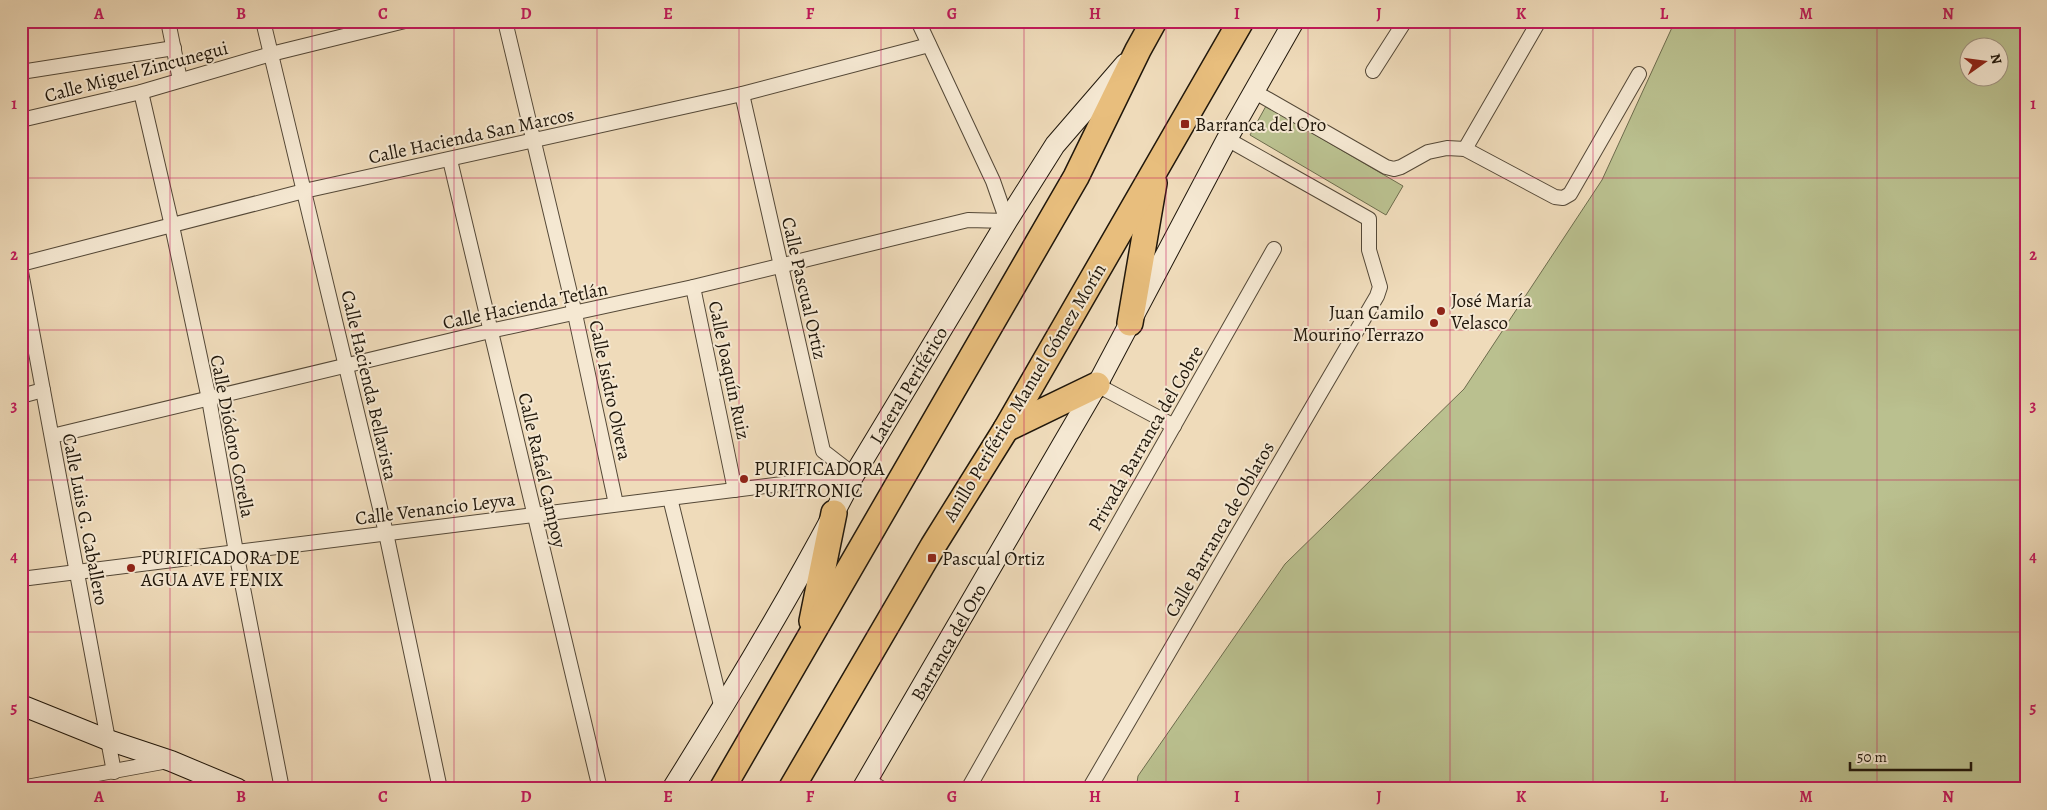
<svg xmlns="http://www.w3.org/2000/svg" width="2047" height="810" font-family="Alegreya,serif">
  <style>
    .green { fill: #bac08f; stroke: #6d6c4d; fill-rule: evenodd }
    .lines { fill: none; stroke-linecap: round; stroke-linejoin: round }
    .street-casing { stroke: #544837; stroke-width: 16 }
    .secondary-casing { stroke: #20170b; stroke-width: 22 }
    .highway-casing { stroke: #20170b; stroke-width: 28 }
    .street { stroke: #f5e8d2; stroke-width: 14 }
    .secondary { stroke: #f5e8d2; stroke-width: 20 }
    .highway { stroke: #e8be7d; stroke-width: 25 }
    .grid { fill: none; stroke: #c2185b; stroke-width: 1; stroke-opacity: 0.55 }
    .poi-dot { fill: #8f2418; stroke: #f5e8d2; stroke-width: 2 }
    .labels { text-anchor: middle; stroke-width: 4; stroke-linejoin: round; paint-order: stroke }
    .street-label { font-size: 19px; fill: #20170b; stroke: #f5e8d2 }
    .poi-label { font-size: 19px; fill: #20170b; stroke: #f5e8d2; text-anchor: start }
    .neatline { fill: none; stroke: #c2185b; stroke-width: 2 }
    .grid-label { font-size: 16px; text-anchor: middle; font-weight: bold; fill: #c2185b }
  </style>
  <rect width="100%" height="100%" fill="#efdbba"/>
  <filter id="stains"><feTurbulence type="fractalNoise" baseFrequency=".004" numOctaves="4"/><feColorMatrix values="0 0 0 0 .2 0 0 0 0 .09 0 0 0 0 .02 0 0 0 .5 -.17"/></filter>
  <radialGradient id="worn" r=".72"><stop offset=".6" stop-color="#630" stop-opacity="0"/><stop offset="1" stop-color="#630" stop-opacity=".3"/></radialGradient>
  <!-- green -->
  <g class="green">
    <path d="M 1675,21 L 2026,21 L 2026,789 L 1136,789 L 1138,776 L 1285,564 L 1464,389 L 1602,180 ZM 1970,48 L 2000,48 L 2000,78 L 1970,78 Z"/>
    <polygon points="1266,106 1403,186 1386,215 1250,135"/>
  </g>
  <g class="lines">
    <defs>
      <g id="street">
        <polyline points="168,21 180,80"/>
        <polyline points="263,21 386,533 440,789"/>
        <polyline points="505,21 575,314 616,504"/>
        <polyline points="1373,71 1405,21"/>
        <polyline points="21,72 174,48"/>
        <polyline points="141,92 172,226 209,399 236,552 282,789"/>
        <polyline points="1255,92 1386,167 1394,169 1401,167 1428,152 1447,148 1465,149 1555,197 1563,198 1570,194 1639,74"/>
        <polyline points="742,94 823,451 854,475"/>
        <polyline points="21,120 141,92 271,54 405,21"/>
        <polyline points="1465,149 1539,21"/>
        <polyline points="450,160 600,789"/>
        <polyline points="21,264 304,191 742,94 929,45"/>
        <polyline points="21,272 114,772"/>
        <polyline points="693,287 735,490"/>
        <polyline points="1097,385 1174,426"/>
        <polyline points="21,396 43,390"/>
        <polyline points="52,436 490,331 693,287 968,220 1007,221 993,181 918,21"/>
        <polyline points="670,498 722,709"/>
        <polyline points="21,579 854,475"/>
        <polyline points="868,780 882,789"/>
        <polyline points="21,788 168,761"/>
        <polyline points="968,789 1274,249"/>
        <polyline points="1089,789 1377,296 1380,287 1369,250 1369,219 1227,139"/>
      </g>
      <g id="secondary">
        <polyline points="21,705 108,740 171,761 238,789"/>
        <path d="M 672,789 C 736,687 799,582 854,475 L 1007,221 L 1055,145 L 1125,64"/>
        <polyline points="862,789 1097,385 1227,139 1294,21"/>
      </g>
      <g id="highway">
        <polyline points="1130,323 1154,183"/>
        <polyline points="1006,429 1097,385"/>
        <polyline points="812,621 834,513"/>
        <polyline points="722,789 1076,177 1138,50 1154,21"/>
        <polyline points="791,789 933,546 1006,429 1241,21"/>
      </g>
    </defs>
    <!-- street casing -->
    <use href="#street" class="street-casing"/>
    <!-- secondary casing -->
    <use href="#secondary" class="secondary-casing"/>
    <!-- highway casing -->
    <use href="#highway" class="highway-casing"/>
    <!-- street -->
    <use href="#street" class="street"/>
    <!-- secondary -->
    <use href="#secondary" class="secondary"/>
    <!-- highway -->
    <use href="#highway" class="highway"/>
  </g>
  <!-- grid -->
  <path class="grid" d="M 170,21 L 170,789M 312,21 L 312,789M 454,21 L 454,789M 597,21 L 597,789M 739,21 L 739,789M 881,21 L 881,789M 1024,21 L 1024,789M 1166,21 L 1166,789M 1308,21 L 1308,789M 1450,21 L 1450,789M 1593,21 L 1593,789M 1735,21 L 1735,789M 1877,21 L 1877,789M 21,178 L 2026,178M 21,330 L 2026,330M 21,480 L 2026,480M 21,632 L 2026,632"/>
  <!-- markers -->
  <g class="poi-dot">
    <rect x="1180" y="119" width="10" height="10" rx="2.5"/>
    <circle cx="1441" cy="311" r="5"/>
    <circle cx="1434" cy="323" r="5"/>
    <circle cx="744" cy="479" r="5"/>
    <rect x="927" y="553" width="10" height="10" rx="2.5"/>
    <circle cx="131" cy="568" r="5"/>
  </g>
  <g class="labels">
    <!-- street labels -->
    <g class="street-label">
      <text transform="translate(136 71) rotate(-15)" y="7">Calle Miguel Zincunegui</text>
      <text transform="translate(471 135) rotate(-12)" y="7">Calle Hacienda San Marcos</text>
      <text transform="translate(805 288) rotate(77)" y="7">Calle Pascual Ortiz</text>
      <text transform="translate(525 305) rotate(-12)" y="7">Calle Hacienda Tetlán</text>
      <text transform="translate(730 370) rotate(78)" y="7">Calle Joaquín Ruiz</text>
      <text transform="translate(370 385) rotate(77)" y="7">Calle Hacienda Bellavista</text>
      <text transform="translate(908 385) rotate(-59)" y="7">Lateral Periférico</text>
      <text transform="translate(611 390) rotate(78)" y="7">Calle Isidro Olvera</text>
      <text transform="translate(1024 392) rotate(-59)" y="7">Anillo Periférico Manuel Gómez Morín</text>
      <text transform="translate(233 436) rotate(79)" y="7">Calle Diódoro Corella</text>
      <text transform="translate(1145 438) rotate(-60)" y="7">Privada Barranca del Cobre</text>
      <text transform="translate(543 470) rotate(77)" y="7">Calle Rafaél Campoy</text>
      <text transform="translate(435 508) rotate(-7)" y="7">Calle Venancio Leyva</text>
      <text transform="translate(86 519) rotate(79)" y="7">Calle Luis G. Caballero</text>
      <text transform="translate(1219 529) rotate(-60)" y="7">Calle Barranca de Oblatos</text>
      <text transform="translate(948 642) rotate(-60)" y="7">Barranca del Oro</text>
    </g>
    <!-- poi labels -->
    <g class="poi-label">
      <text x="1195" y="131">Barranca del Oro</text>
      <text x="1451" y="307">José María<tspan x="1451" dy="22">Velasco</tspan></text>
      <text x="1424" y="319" text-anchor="end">Juan Camilo<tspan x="1424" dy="22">Mouriño Terrazo</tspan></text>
      <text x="754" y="475">PURIFICADORA<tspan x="754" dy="22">PURITRONIC</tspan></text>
      <text x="141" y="564">PURIFICADORA DE<tspan x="141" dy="22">AGUA AVE FENIX</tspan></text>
      <text x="942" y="565">Pascual Ortiz</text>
    </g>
  </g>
  <!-- margin -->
  <rect width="2047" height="810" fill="none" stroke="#efdbba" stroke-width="55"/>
  <!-- north arrow -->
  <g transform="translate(1984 62) rotate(76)"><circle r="24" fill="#f5e8d2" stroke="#a09482"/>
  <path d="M0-4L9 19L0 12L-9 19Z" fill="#8f2418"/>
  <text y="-8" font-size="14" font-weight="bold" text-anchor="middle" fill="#20170b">N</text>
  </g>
  <!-- scale -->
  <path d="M1850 762v8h121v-8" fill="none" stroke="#20170b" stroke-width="2.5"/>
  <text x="1857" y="762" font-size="15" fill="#20170b" stroke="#f5e8d2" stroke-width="4" paint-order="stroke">50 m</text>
  <rect x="28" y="28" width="1992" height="754" class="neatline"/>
  <g class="grid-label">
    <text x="99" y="19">A</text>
    <text x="241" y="19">B</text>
    <text x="383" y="19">C</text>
    <text x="526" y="19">D</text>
    <text x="668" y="19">E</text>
    <text x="810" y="19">F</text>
    <text x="952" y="19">G</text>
    <text x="1095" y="19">H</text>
    <text x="1237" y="19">I</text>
    <text x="1379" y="19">J</text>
    <text x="1521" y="19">K</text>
    <text x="1664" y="19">L</text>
    <text x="1806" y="19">M</text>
    <text x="1948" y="19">N</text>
    <text x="14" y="109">1</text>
    <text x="2033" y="109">1</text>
    <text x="14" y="260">2</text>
    <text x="2033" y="260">2</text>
    <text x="14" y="411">3</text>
    <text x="2033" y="411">3</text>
    <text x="14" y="562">4</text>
    <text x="2033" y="562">4</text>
    <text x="14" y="713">5</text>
    <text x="2033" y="713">5</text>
    <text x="99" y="802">A</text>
    <text x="241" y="802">B</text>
    <text x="383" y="802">C</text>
    <text x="526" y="802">D</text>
    <text x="668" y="802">E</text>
    <text x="810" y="802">F</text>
    <text x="952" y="802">G</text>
    <text x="1095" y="802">H</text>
    <text x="1237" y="802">I</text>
    <text x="1379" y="802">J</text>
    <text x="1521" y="802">K</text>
    <text x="1664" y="802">L</text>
    <text x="1806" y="802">M</text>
    <text x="1948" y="802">N</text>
  </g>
  <rect width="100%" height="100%" filter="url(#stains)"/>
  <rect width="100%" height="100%" fill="url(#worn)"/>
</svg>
